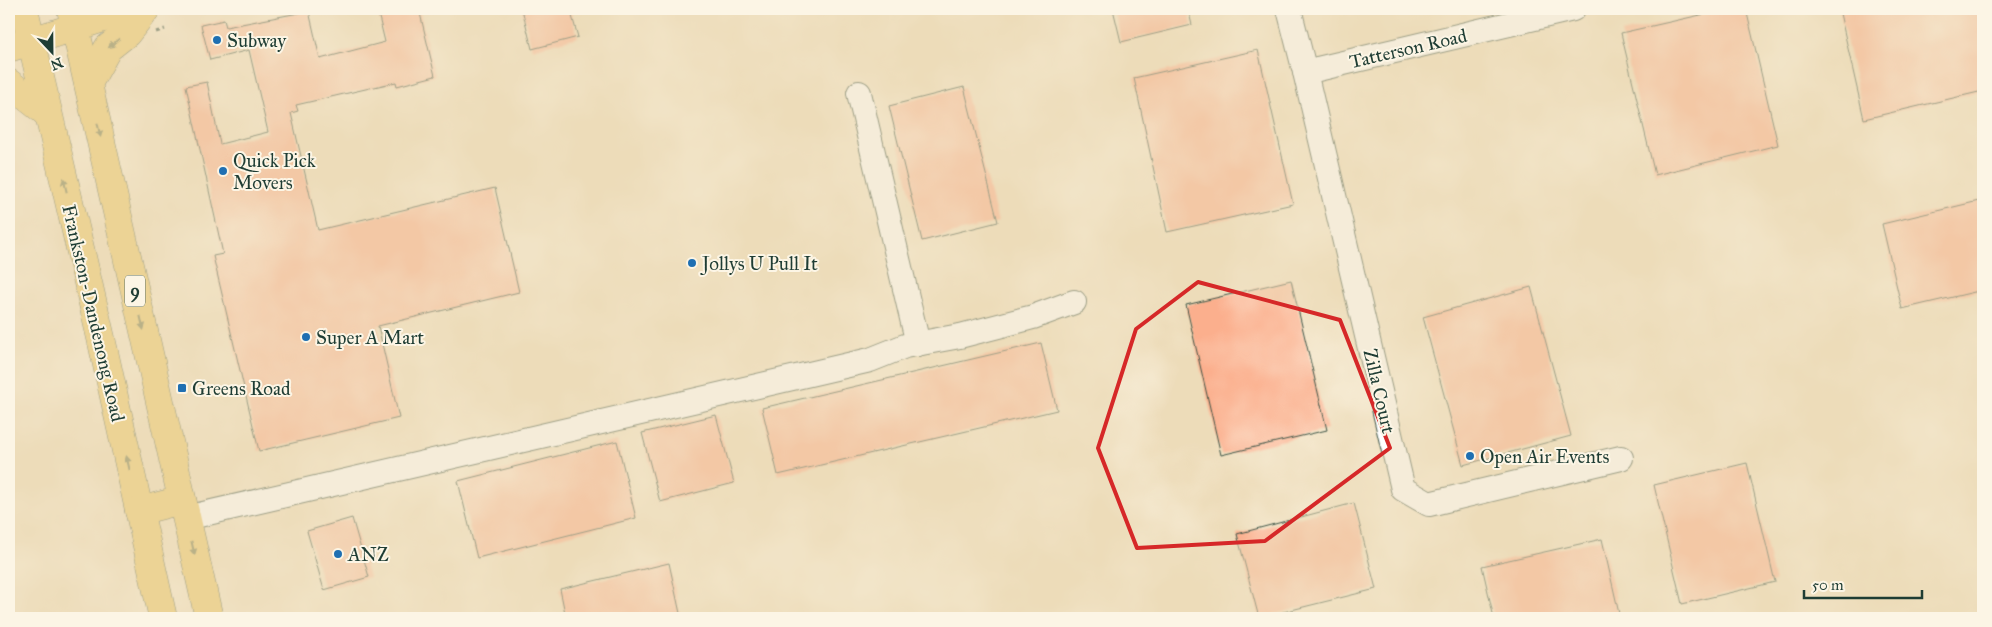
<svg xmlns="http://www.w3.org/2000/svg" width="1992" height="627" font-family="'IM FELL Great Primer',serif">
  <style>
    .building { fill: #fbaf8d }
    .lines { fill: none; stroke-linecap: round; stroke-linejoin: round }
    .minor-casing { stroke: #3e5548; stroke-width: 26 }
    .major-casing { stroke: #3e5548; stroke-width: 29 }
    .highway-casing { stroke: #3e5548; stroke-width: 29 }
    .path { stroke: #3e5548; stroke-width: 3; stroke-dasharray: 4 4; stroke-linecap: butt }
    .minor { stroke: #fff; stroke-width: 24 }
    .major { stroke: #eac769; stroke-width: 28 }
    .highway { stroke: #eac769; stroke-width: 28 }
    .oneway { fill: #7a7b4c }
    .marked { fill: none; stroke: #d62828; stroke-width: 4; stroke-linejoin: round }
    .poi-dot { fill: #1f6fb2; stroke: #fcf5e5; stroke-width: 2 }
    .labels { text-anchor: middle; stroke-width: 4; stroke-linejoin: round; paint-order: stroke }
    .shield { fill: #fcf5e5; stroke: #617469; stroke-width: 1 }
    .shield-label { font-size: 18px; font-weight: bold; fill: #1f3d34 }
    .poi-label { font-size: 19px; fill: #1f3d34; stroke: #fcf5e5; text-anchor: start }
    .street-label { font-size: 19px; fill: #1f3d34; stroke: #fcf5e5 }
  </style>
  <rect width="100%" height="100%" fill="#fcf5e5"/>
  <filter id="ink" filterUnits="userSpaceOnUse"><feTurbulence type="fractalNoise" baseFrequency=".02" numOctaves="2"/><feDisplacementMap in="SourceGraphic" scale="10" xChannelSelector="R" yChannelSelector="G"/><feConvolveMatrix kernelMatrix="1 2 1 2 8 2 1 2 1" color-interpolation-filters="sRGB"/></filter>
  <filter id="wash" filterUnits="userSpaceOnUse"><feTurbulence type="fractalNoise" baseFrequency=".0096" numOctaves="4" result="noise"/><feDisplacementMap in="SourceGraphic" scale="20" xChannelSelector="R" yChannelSelector="G"/><feGaussianBlur stdDeviation="1.12" result="paint"/><feColorMatrix in="noise" values="0 0 0 0 0 0 0 0 0 0 0 0 0 0 0 0 0 1.4 0 .05"/><feComposite in="paint" operator="in"/></filter>
  <g filter="url(#wash)">
    <rect width="100%" height="100%" fill="#eddcb9"/>
    <g id="blocks">
      <!-- building -->
      <g class="building">
        <polygon points="377,9 419,9 435,76 397,86 396,82 296,105 298,111 291,113 318,230 495,188 519,292 378,326 399,418 259,451 213,256 223,254 186,86 207,82 220,144 268,132 249,50 210,60 201,25 224,20 226,27 309,11 320,59 385,42"/>
        <polygon points="522,9 570,9 578,37 532,49"/>
        <polygon points="1113,9 1188,9 1192,25 1121,42"/>
        <polygon points="1727,9 1746,9 1778,145 1655,175 1621,33"/>
        <polygon points="1839,9 1977,9 1983,34 1983,91 1864,119"/>
        <polygon points="1258,50 1293,204 1167,232 1134,78"/>
        <polygon points="964,87 998,222 922,241 889,106"/>
        <polygon points="1983,200 1983,290 1902,309 1882,224"/>
        <polygon points="1291,280 1327,430 1221,455 1186,305"/>
        <polygon points="1531,287 1571,436 1463,465 1423,317"/>
        <polygon points="1041,343 1057,410 778,475 762,408"/>
        <polygon points="716,415 734,483 660,502 642,433"/>
        <polygon points="617,441 636,518 477,558 458,481"/>
        <polygon points="1747,463 1775,582 1682,604 1654,485"/>
        <polygon points="1354,503 1376,589 1259,618 1237,534"/>
        <polygon points="352,518 369,577 324,590 307,531"/>
        <polygon points="1602,539 1620,618 1494,618 1482,566"/>
        <polygon points="669,563 681,618 566,618 560,589"/>
      </g>
    </g>
  </g>
  <g filter="url(#ink)">
    <use href="#blocks" fill-opacity="0" stroke="#3e5548" stroke-width="1"/>
    <g class="lines">
      <defs>
        <g id="minor">
          <polyline points="1289,9 1305,72 1573,9"/>
          <polyline points="1305,72 1403,489 1429,504 1621,458"/>
          <polyline points="859,93 918,344"/>
          <polyline points="186,518 870,360 905,346 960,336 1033,317 1074,302"/>
        </g>
        <g id="major">
          <polyline points="9,48 132,9"/>
          <polyline points="89,82 108,48 127,33 146,9"/>
          <polyline points="9,83 48,114"/>
        </g>
        <g id="highway">
          <polyline points="24,9 101,338 163,618"/>
          <polyline points="71,9 209,618"/>
          <polyline points="139,511 182,500"/>
        </g>
      </defs>
      <!-- minor casing -->
      <use href="#minor" class="minor-casing"/>
      <!-- major casing -->
      <use href="#major" class="major-casing"/>
      <!-- highway casing -->
      <use href="#highway" class="highway-casing"/>
      <!-- path -->
      <polyline class="path" points="156,32 165,29"/>
      <!-- minor -->
      <use href="#minor" class="minor"/>
      <!-- major -->
      <use href="#major" class="major"/>
      <!-- highway -->
      <use href="#highway" class="highway"/>
    </g>
    <!-- one-way arrows -->
    <defs><path id="oneway-solid" d="M-6-.8H1V-3.2L6.5 0L1 3.2V.8H-6Z" transform="scale(1.25)"/></defs>
    <g class="oneway">
      <use href="#oneway-solid" transform="translate(114 43) rotate(140)"/>
      <use href="#oneway-solid" transform="translate(99 130) rotate(77)"/>
      <use href="#oneway-solid" transform="translate(65 185) rotate(-103)"/>
      <use href="#oneway-solid" transform="translate(142 323) rotate(77)"/>
      <use href="#oneway-solid" transform="translate(128 463) rotate(-103)"/>
      <use href="#oneway-solid" transform="translate(193 548) rotate(77)"/>
    </g>
  </g>
  <!-- marked area -->
  <path d="M0 0H1992V627H0ZM 1198,282 L 1340,320 L 1390,448 L 1265,541 L 1137,548 L 1098,448 L 1136,329 Z" fill="#eddcb9" fill-opacity=".55" fill-rule="evenodd"/>
  <path class="marked" d="M 1198,282 L 1340,320 L 1390,448 L 1265,541 L 1137,548 L 1098,448 L 1136,329 Z"/>
  <!-- markers -->
  <g class="poi-dot">
    <circle cx="217" cy="40" r="5"/>
    <circle cx="223" cy="171" r="5"/>
    <circle cx="692" cy="263" r="5"/>
    <circle cx="306" cy="337" r="5"/>
    <rect x="177" y="383" width="10" height="10" rx="2.5"/>
    <circle cx="1470" cy="456" r="5"/>
    <circle cx="338" cy="554" r="5"/>
  </g>
  <g class="labels">
    <!-- shield labels -->
    <rect class="shield" x="125" y="275.5" width="20" height="31" rx="4"/>
    <g class="shield-label">
      <text x="135" y="297">9</text>
    </g>
    <!-- poi labels -->
    <g class="poi-label">
      <text x="227" y="47">Subway</text>
      <text x="233" y="167">Quick Pick<tspan x="233" dy="22">Movers</tspan></text>
      <text x="702" y="270">Jollys U Pull It</text>
      <text x="316" y="344">Super A Mart</text>
      <text x="192" y="395">Greens Road</text>
      <text x="1480" y="463">Open Air Events</text>
      <text x="348" y="561">ANZ</text>
    </g>
    <!-- street labels -->
    <g class="street-label">
      <text transform="translate(1408 48) rotate(-13)" y="7">Tatterson Road</text>
      <text transform="translate(94 313) rotate(77)" y="7">Frankston-Dandenong Road</text>
      <text transform="translate(1380 391) rotate(77)" y="7">Zilla Court</text>
    </g>
  </g>
  <!-- margin -->
  <rect width="1992" height="627" fill="none" stroke="#fcf5e5" stroke-width="30"/>
  <!-- north arrow -->
  <g transform="translate(52 52) rotate(158)" stroke="#fcf5e5" stroke-width="4" paint-order="stroke">
  <path d="M0-4L9 19L0 12L-9 19Z" fill="#1f3d34"/>
  <text y="-8" font-size="14" font-weight="bold" text-anchor="middle" fill="#1f3d34">N</text>
  </g>
  <!-- scale -->
  <path d="M1804 590v8h118v-8" fill="none" stroke="#1f3d34" stroke-width="2.5"/>
  <text x="1812" y="590" font-size="15" fill="#1f3d34" stroke="#fcf5e5" stroke-width="4" paint-order="stroke">50 m</text>
</svg>
